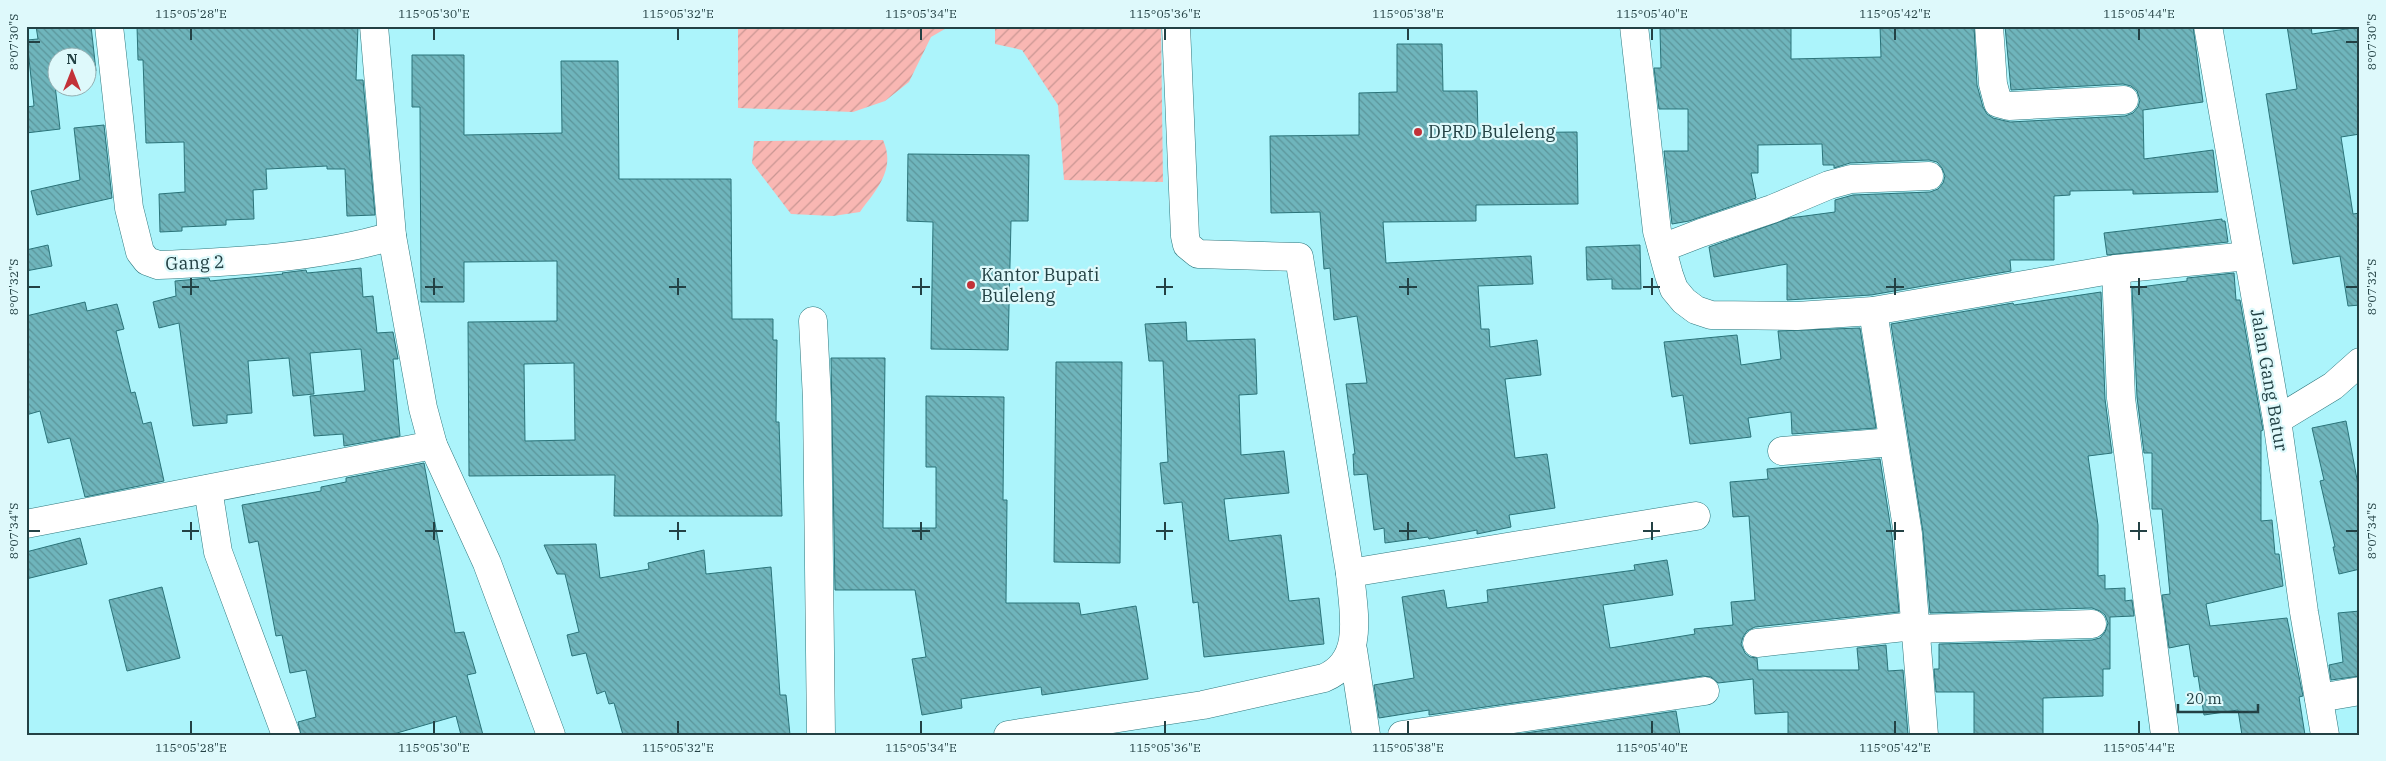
<svg xmlns="http://www.w3.org/2000/svg" width="2386" height="761" font-family="'IBM Plex Serif',serif">
  <style>
    .garden { fill: url(#garden-furrows) }
    .building { fill: url(#building-back-hatch); stroke: #2b747a; fill-rule: evenodd }
    .lines { fill: none; stroke-linecap: round; stroke-linejoin: round }
    .minor-casing { stroke: #2f787e; stroke-width: 29 }
    .minor { stroke: #fff; stroke-width: 28 }
    .ticks { fill: none; stroke: #234144; stroke-width: 2 }
    .poi-dot { fill: #c23239; stroke: #def9fb; stroke-width: 2 }
    .labels { text-anchor: middle; stroke-width: 4.5; stroke-linejoin: round; paint-order: stroke }
    .poi-label { font-size: 18px; fill: #234144; stroke: #def9fb; text-anchor: start }
    .street-label { font-size: 18px; fill: #234144; stroke: #def9fb }
    .neatline { fill: none; stroke: #234144; stroke-width: 2 }
    .ticks-label { font-size: 12px; text-anchor: middle; fill: #234144 }
  </style>
  <defs>
    <pattern id="garden-furrows" width="10" height="10" patternUnits="userSpaceOnUse" patternTransform="scale(1.25)"><rect width="10" height="10" fill="#f9b7b3"/><path d="M-1 1l2-2M0 10L10 0M9 11l2-2" fill="none" stroke="#c99693"/></pattern>
    <pattern id="building-back-hatch" width="6" height="6" patternUnits="userSpaceOnUse" patternTransform="scale(1.25)"><rect width="6" height="6" fill="#6fb5bc"/><path d="M-1 5l2 2M0 0l6 6M5-1l2 2" fill="none" stroke="#5b959a"/></pattern>
  </defs>
  <rect width="100%" height="100%" fill="#acf4fb"/>
  <!-- garden -->
  <g class="garden">
    <polygon points="738,26 950,26 931,37 909,82 885,101 853,112 738,108"/>
    <polygon points="995,26 1161,26 1163,182 1064,180 1058,105 1022,50 995,44"/>
    <path d="M 883,140 C 896,169 877,189 860,212 L 833,216 L 791,214 L 752,163 L 754,141 Z"/>
  </g>
  <!-- building -->
  <g class="building">
    <polygon points="36,26 91,26 96,71 88,72 88,58 58,58 58,76 54,76 60,129 26,133 26,107 34,106 27,40 38,39"/>
    <polygon points="137,26 256,26 256,28 358,26 356,80 363,80 375,215 347,216 345,169 327,169 327,166 268,169 266,169 267,189 253,190 254,219 226,220 226,225 182,227 182,231 160,232 159,194 185,192 184,142 146,143 143,60 138,60"/>
    <polygon points="1791,26 1791,59 1881,57 1880,26 1974,26 1977,85 1983,107 1987,114 1993,118 2010,122 2125,116 2133,113 2138,107 2140,100 2137,91 2131,86 2123,84 2011,90 2005,26 2193,26 2203,102 2143,110 2144,159 2213,150 2218,192 2133,194 2133,190 2070,191 2070,195 2054,196 2054,260 2010,260 2011,271 1871,295 1787,300 1787,264 1714,277 1709,247 1790,218 1835,212 1835,200 1853,195 1930,192 1938,189 1943,183 1945,176 1942,168 1937,162 1929,160 1850,163 1834,168 1834,165 1823,165 1822,144 1758,145 1758,173 1751,173 1756,198 1689,221 1672,224 1664,151 1688,151 1688,109 1659,109 1654,68 1661,68 1660,29"/>
    <polygon points="2287,26 2311,26 2312,34 2360,27 2360,134 2341,137 2353,214 2360,213 2360,305 2348,306 2340,256 2293,264 2266,94 2297,89"/>
    <polygon points="1397,44 1442,44 1443,91 1477,91 1478,133 1577,132 1578,204 1476,205 1476,221 1383,222 1386,263 1531,256 1533,284 1478,286 1481,329 1489,329 1490,347 1537,340 1541,375 1505,379 1515,458 1547,454 1555,508 1509,515 1511,527 1477,534 1477,530 1429,539 1428,537 1385,543 1384,528 1374,530 1367,474 1354,475 1353,454 1355,454 1346,384 1367,383 1357,316 1334,320 1330,268 1324,269 1320,212 1271,213 1270,136 1359,135 1359,93 1397,92"/>
    <path d="M 412,55 L 464,55 L 464,135 L 562,133 L 561,61 L 618,61 L 619,179 L 731,179 L 732,319 L 773,319 L 773,340 L 777,340 L 776,422 L 779,422 L 782,516 L 614,516 L 615,475 L 469,476 L 468,322 L 557,321 L 557,261 L 464,262 L 464,302 L 421,302 L 420,107 L 412,107 ZM 574,363 L 575,440 L 525,441 L 524,364 Z"/>
    <polygon points="104,125 112,198 37,215 31,191 80,180 74,128"/>
    <polygon points="908,154 1029,155 1028,221 1011,221 1008,350 931,349 933,222 907,221"/>
    <polygon points="2222,219 2222,221 2225,221 2228,242 2107,255 2104,233"/>
    <polygon points="48,245 52,266 26,271 26,250"/>
    <polygon points="1640,245 1641,289 1612,289 1612,279 1587,280 1586,247"/>
    <polygon points="361,268 363,297 373,296 377,333 393,332 398,359 393,359 400,436 344,446 343,434 314,436 310,396 365,391 361,349 310,353 314,394 293,396 289,358 248,361 252,413 227,415 227,423 193,426 179,323 159,328 153,302 176,296 175,281 209,278 210,281 283,274 282,273 306,270 307,273"/>
    <polygon points="2234,273 2236,300 2240,300 2263,430 2261,431 2261,521 2272,520 2275,554 2279,554 2283,586 2206,604 2210,626 2287,618 2303,696 2299,697 2305,735 2242,735 2238,710 2204,715 2198,676 2194,677 2189,644 2169,648 2162,595 2170,594 2162,509 2152,509 2152,453 2144,453 2137,397 2132,288 2187,281 2187,278"/>
    <polygon points="2101,292 2105,399 2112,453 2088,456 2098,525 2098,576 2105,575 2105,589 2125,588 2125,601 2132,600 2134,616 2110,617 2110,669 2103,669 2103,696 2043,698 2043,735 1974,735 1974,692 1936,692 1934,669 1939,669 1939,644 2092,640 2100,638 2105,632 2108,623 2105,615 2100,611 2092,608 1930,613 1923,532 1891,324 2013,303 2014,305"/>
    <polygon points="85,302 87,311 117,304 124,329 116,331 131,393 135,392 143,424 151,422 164,481 85,497 70,438 48,443 40,411 26,415 26,316"/>
    <polygon points="1186,322 1187,341 1255,339 1257,394 1239,395 1241,455 1284,451 1289,493 1224,499 1229,541 1281,535 1289,601 1319,598 1324,644 1204,657 1198,602 1193,603 1182,502 1164,504 1160,463 1168,462 1163,361 1149,361 1145,324"/>
    <polygon points="1860,328 1876,428 1792,434 1791,412 1748,418 1751,437 1690,444 1683,395 1672,397 1664,342 1737,335 1741,365 1781,359 1778,331"/>
    <polygon points="831,358 885,358 883,528 936,528 936,467 926,467 926,396 1004,397 1003,500 1007,500 1006,603 1079,603 1081,615 1136,606 1148,679 1042,695 1041,687 961,699 962,708 922,715 912,659 926,657 915,590 835,590"/>
    <polygon points="1056,362 1122,362 1120,563 1054,562"/>
    <polygon points="2346,421 2360,495 2360,569 2339,574 2333,547 2335,547 2320,481 2324,480 2312,428"/>
    <polygon points="1880,459 1892,536 1899,612 1755,627 1747,631 1743,637 1741,644 1745,653 1750,657 1757,658 1758,670 1859,670 1857,648 1886,645 1888,671 1903,670 1908,735 1788,735 1788,712 1755,714 1753,679 1718,683 1711,677 1703,676 1429,715 1429,710 1379,718 1374,685 1414,678 1402,597 1444,590 1447,608 1488,602 1487,590 1635,570 1634,565 1667,560 1673,595 1603,605 1610,648 1695,634 1694,629 1733,625 1731,602 1755,600 1749,516 1733,517 1730,482 1768,479 1767,469"/>
    <polygon points="424,463 455,633 464,632 476,673 467,675 483,735 461,735 456,716 390,735 301,735 298,722 316,717 306,670 290,673 282,635 276,636 258,541 249,543 242,505 321,491 321,487 346,482 346,478"/>
    <polygon points="80,538 87,564 26,579 26,552"/>
    <polygon points="596,544 600,578 649,569 648,563 704,550 706,574 771,567 780,695 786,695 790,735 623,735 614,703 609,704 605,691 597,694 586,653 572,656 567,635 579,632 565,574 557,574 544,545"/>
    <polygon points="162,587 180,658 127,671 109,600"/>
    <polygon points="2360,611 2360,676 2331,680 2329,665 2343,662 2338,613"/>
    <polygon points="1676,711 1680,735 1512,735"/>
  </g>
  <g class="lines">
    <defs>
      <g id="minor">
        <path d="M 109,26 L 129,208 L 140,252 L 147,261 L 158,265 C 234,262 319,258 392,236"/>
        <polyline points="374,26 392,236 423,408 433,445 487,563 551,735"/>
        <polyline points="1634,26 1657,231 1669,275 1674,289 1684,301 1696,310 1711,315 1797,316 1873,311 2116,269 2248,256"/>
        <polyline points="1989,26 1993,84 1998,103 2009,106 2124,100"/>
        <polyline points="2208,26 2277,420 2304,612 2325,735"/>
        <polyline points="1662,248 1701,233 1772,209 1829,185 1851,179 1929,176"/>
        <polyline points="2116,269 2121,398 2165,735"/>
        <polyline points="1873,311 1908,534 1924,735"/>
        <polyline points="813,321 817,399 821,735"/>
        <polyline points="2277,420 2333,386 2360,362"/>
        <polyline points="1782,451 1893,442"/>
        <polyline points="208,489 218,552 286,735"/>
        <polyline points="26,524 433,445"/>
        <polyline points="1350,573 1696,516"/>
        <polyline points="1914,629 2092,624"/>
        <polyline points="1757,643 1914,626"/>
        <polyline points="1353,650 1366,735"/>
        <polyline points="2319,698 2360,691"/>
        <path d="M 1008,735 L 1203,705 L 1324,678 C 1366,661 1353,610 1350,573 L 1299,257 L 1198,254 L 1187,245 L 1185,236 L 1176,26"/>
        <polyline points="1402,735 1705,691"/>
      </g>
    </defs>
    <!-- minor casing -->
    <use href="#minor" class="minor-casing"/>
    <!-- minor -->
    <use href="#minor" class="minor"/>
  </g>
  <!-- ticks -->
  <path class="ticks" d="M 191,28 L 191,40M 434,28 L 434,40M 678,28 L 678,40M 921,28 L 921,40M 1165,28 L 1165,40M 1408,28 L 1408,40M 1652,28 L 1652,40M 1895,28 L 1895,40M 2139,28 L 2139,40M 28,42 L 40,42M 2346,42 L 2358,42M 191,278 L 191,295M 434,278 L 434,295M 678,278 L 678,295M 921,278 L 921,295M 1165,278 L 1165,295M 1408,278 L 1408,295M 1652,278 L 1652,295M 1895,278 L 1895,295M 2139,278 L 2139,295M 28,287 L 40,287M 182,287 L 199,287M 425,287 L 443,287M 669,287 L 686,287M 912,287 L 930,287M 1156,287 L 1173,287M 1399,287 L 1417,287M 1643,287 L 1660,287M 1886,287 L 1904,287M 2130,287 L 2147,287M 2346,287 L 2358,287M 191,522 L 191,540M 434,522 L 434,540M 678,522 L 678,540M 921,522 L 921,540M 1165,522 L 1165,540M 1408,522 L 1408,540M 1652,522 L 1652,540M 1895,522 L 1895,540M 2139,522 L 2139,540M 28,531 L 40,531M 182,531 L 199,531M 425,531 L 443,531M 669,531 L 686,531M 912,531 L 930,531M 1156,531 L 1173,531M 1399,531 L 1417,531M 1643,531 L 1660,531M 1886,531 L 1904,531M 2130,531 L 2147,531M 2346,531 L 2358,531M 191,721 L 191,734M 434,721 L 434,734M 678,721 L 678,734M 921,721 L 921,734M 1165,721 L 1165,734M 1408,721 L 1408,734M 1652,721 L 1652,734M 1895,721 L 1895,734M 2139,721 L 2139,734"/>
  <!-- markers -->
  <g class="poi-dot">
    <circle cx="1418" cy="132" r="5"/>
    <circle cx="971" cy="285" r="5"/>
  </g>
  <g class="labels">
    <!-- poi labels -->
    <g class="poi-label">
      <text x="1428" y="138">DPRD Buleleng</text>
      <text x="981" y="281">Kantor Bupati<tspan x="981" dy="21">Buleleng</tspan></text>
    </g>
    <!-- street labels -->
    <g class="street-label">
      <text transform="translate(195 263) rotate(-2)" y="6">Gang 2</text>
      <text transform="translate(2269 380) rotate(80)" y="6">Jalan Gang Batur</text>
    </g>
  </g>
  <!-- border -->
  <rect width="2386" height="761" fill="none" stroke="#def9fb" stroke-width="55"/>
  <!-- north arrow -->
  <g transform="translate(72 72)"><circle r="24" fill="#def9fb" stroke="#93afb2"/>
  <path d="M0-4L9 19L0 12L-9 19Z" fill="#c23239"/>
  <text y="-8" font-size="14" font-weight="bold" text-anchor="middle" fill="#234144">N</text>
  </g>
  <!-- scale -->
  <path d="M2178 704v8h80v-8" fill="none" stroke="#234144" stroke-width="2.5"/>
  <text x="2186" y="704" font-size="15" fill="#234144" stroke="#def9fb" stroke-width="4" paint-order="stroke">20 m</text>
  <rect x="28" y="28" width="2330" height="706" class="neatline"/>
  <g class="ticks-label">
    <text x="191" y="18">115°05'28"E</text>
    <text x="434" y="18">115°05'30"E</text>
    <text x="678" y="18">115°05'32"E</text>
    <text x="921" y="18">115°05'34"E</text>
    <text x="1165" y="18">115°05'36"E</text>
    <text x="1408" y="18">115°05'38"E</text>
    <text x="1652" y="18">115°05'40"E</text>
    <text x="1895" y="18">115°05'42"E</text>
    <text x="2139" y="18">115°05'44"E</text>
    <text transform="translate(14 42) rotate(-90)" y="4">8°07'30"S</text>
    <text transform="translate(2372 42) rotate(-90)" y="4">8°07'30"S</text>
    <text transform="translate(14 287) rotate(-90)" y="4">8°07'32"S</text>
    <text transform="translate(2372 287) rotate(-90)" y="4">8°07'32"S</text>
    <text transform="translate(14 531) rotate(-90)" y="4">8°07'34"S</text>
    <text transform="translate(2372 531) rotate(-90)" y="4">8°07'34"S</text>
    <text x="191" y="752">115°05'28"E</text>
    <text x="434" y="752">115°05'30"E</text>
    <text x="678" y="752">115°05'32"E</text>
    <text x="921" y="752">115°05'34"E</text>
    <text x="1165" y="752">115°05'36"E</text>
    <text x="1408" y="752">115°05'38"E</text>
    <text x="1652" y="752">115°05'40"E</text>
    <text x="1895" y="752">115°05'42"E</text>
    <text x="2139" y="752">115°05'44"E</text>
  </g>
</svg>
